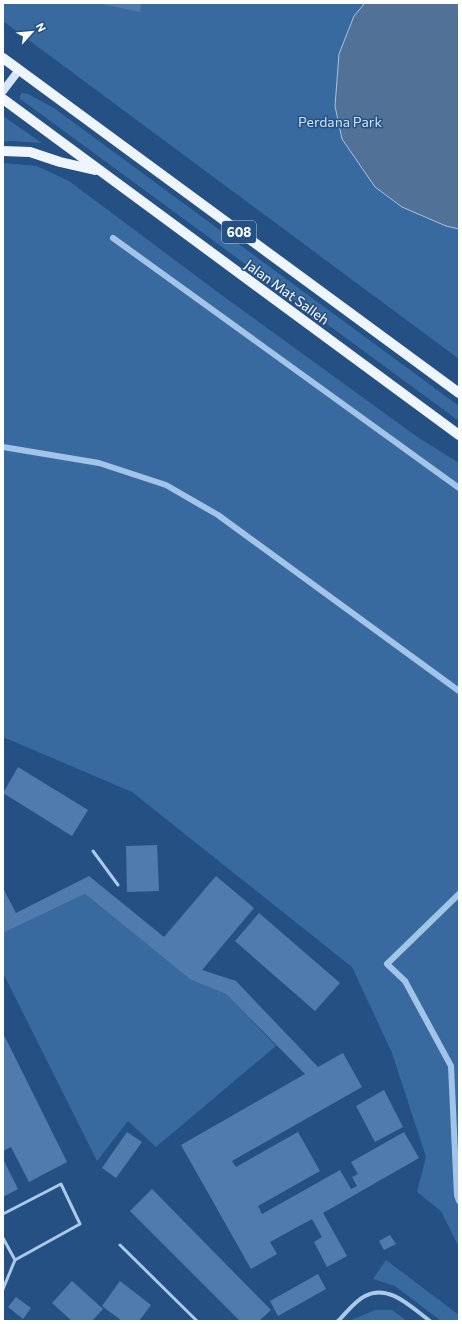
<svg xmlns="http://www.w3.org/2000/svg" width="462" height="1324" font-family="Commissioner,sans-serif">
  <style>
    .green { fill: #386aa0 }
    .water { fill: #527196; stroke: #a1c4e8 }
    .lines { fill: none; stroke-linecap: round; stroke-linejoin: round }
    .stream { stroke: #a1c4e8; stroke-width: 6 }
    .building { fill: #507cad }
    .service { stroke: #adc9e8; stroke-width: 3 }
    .minor { stroke: #adc9e8; stroke-width: 4 }
    .secondary { stroke: #d7e5f6; stroke-width: 8 }
    .primary { stroke: #eff5fd; stroke-width: 10 }
    .labels { text-anchor: middle; stroke-width: 3; stroke-linejoin: round; paint-order: stroke }
    .shield { fill: #245083; stroke: #bdcada; stroke-width: 1 }
    .shield-label { font-size: 13px; font-weight: bold; fill: #fff }
    .park-label { font-size: 14px; fill: #d0e2f6; stroke: #245083 }
    .street-label { font-size: 14px; fill: #fff; stroke: #245083 }
  </style>
  <rect width="100%" height="100%" fill="#245083"/>
  <!-- green -->
  <g class="green">
    <polygon points="3,3 459,3 459,359 3,21"/>
    <polygon points="22,93 28,94 54,108 459,406 459,421 19,98"/>
    <polygon points="3,116 42,143 10,141 3,142"/>
    <polygon points="3,163 37,166 69,181 223,296 416,436 459,463 459,1247 441,1211 417,1192 426,1157 392,1053 352,967 132,792 3,737"/>
    <polygon points="85,894 191,980 226,994 276,1046 156,1147 128,1121 97,1161 3,973 3,933"/>
    <polygon points="386,1260 459,1315 459,1321 441,1321 395,1286 373,1279"/>
    <polygon points="375,1310 392,1310 407,1321 349,1321"/>
  </g>
  <!-- water -->
  <polygon class="water" points="365,3 459,3 459,229 446,226 402,207 375,187 342,139 335,106 339,54 354,16"/>
  <g class="lines">
    <!-- stream -->
    <g class="stream">
      <polyline points="113,238 459,488"/>
      <polyline points="3,447 99,463 166,485 218,515 459,691"/>
      <polyline points="459,894 387,964 405,981 451,1066 457,1195 459,1201"/>
    </g>
  </g>
  <!-- building -->
  <g class="building">
    <polygon points="97,3 141,3 140,12"/>
    <polygon points="18,767 88,810 72,836 3,793"/>
    <polygon points="157,845 159,891 127,892 126,846"/>
    <polygon points="89,876 164,937 216,876 254,908 202,970 236,981 318,1067 343,1053 362,1087 232,1161 236,1167 298,1132 320,1171 258,1206 262,1214 340,1170 351,1189 357,1186 352,1177 358,1174 351,1162 404,1132 419,1158 323,1213 347,1256 327,1267 314,1242 322,1237 312,1219 270,1242 277,1254 251,1269 181,1145 305,1074 226,994 191,980 85,894 3,933 3,888 16,913"/>
    <polygon points="259,913 340,983 315,1011 235,941"/>
    <polygon points="3,1033 67,1162 29,1182 11,1147 3,1151"/>
    <polygon points="384,1090 403,1127 375,1142 356,1106"/>
    <polygon points="127,1132 142,1142 116,1178 102,1168"/>
    <polygon points="3,1159 18,1189 3,1197"/>
    <polygon points="152,1189 271,1310 259,1321 240,1321 130,1211"/>
    <polygon points="390,1235 396,1244 384,1250 379,1241"/>
    <polygon points="318,1274 326,1289 278,1316 270,1301"/>
    <polygon points="72,1281 103,1309 92,1321 72,1321 52,1303"/>
    <polygon points="120,1281 151,1305 139,1321 122,1321 102,1306"/>
    <polygon points="16,1297 31,1308 23,1319 8,1307"/>
  </g>
  <g class="lines">
    <!-- service -->
    <g class="service">
      <polyline points="93,851 118,885"/>
      <polyline points="3,1214 61,1184 80,1224 15,1260 3,1289"/>
      <polyline points="3,1238 15,1260"/>
      <polyline points="120,1245 197,1321"/>
    </g>
    <!-- minor -->
    <path class="minor" d="M 338,1321 C 346,1313 355,1301 365,1296 C 389,1283 412,1308 430,1321"/>
    <!-- secondary -->
    <polyline class="secondary" points="3,91 19,70"/>
    <!-- primary -->
    <g class="primary">
      <polyline points="3,58 459,393"/>
      <polyline points="3,99 459,435"/>
      <polyline points="3,151 30,152 60,162 95,170"/>
    </g>
  </g>
  <g class="labels">
    <!-- shield labels -->
    <rect class="shield" x="222" y="221" width="34" height="22" rx="3"/>
    <g class="shield-label">
      <text x="239" y="237">608</text>
    </g>
    <!-- park labels -->
    <g class="park-label">
      <text x="340" y="127">Perdana Park</text>
    </g>
    <!-- street labels -->
    <g class="street-label">
      <text transform="translate(287 292) rotate(36)" y="5">Jalan Mat Salleh</text>
    </g>
  </g>
  <!-- border -->
  <rect width="462" height="1324" fill="none" stroke="#ffffff" stroke-width="8"/>
  <!-- north arrow -->
  <g transform="translate(32 32) rotate(63)" stroke="#245083" stroke-width="3" paint-order="stroke">
  <path d="M0-3L7 15L0 10L-7 15Z" fill="#ffffff"/>
  <text y="-6" font-size="11" font-weight="bold" text-anchor="middle" fill="#ffffff">N</text>
  </g>
</svg>
